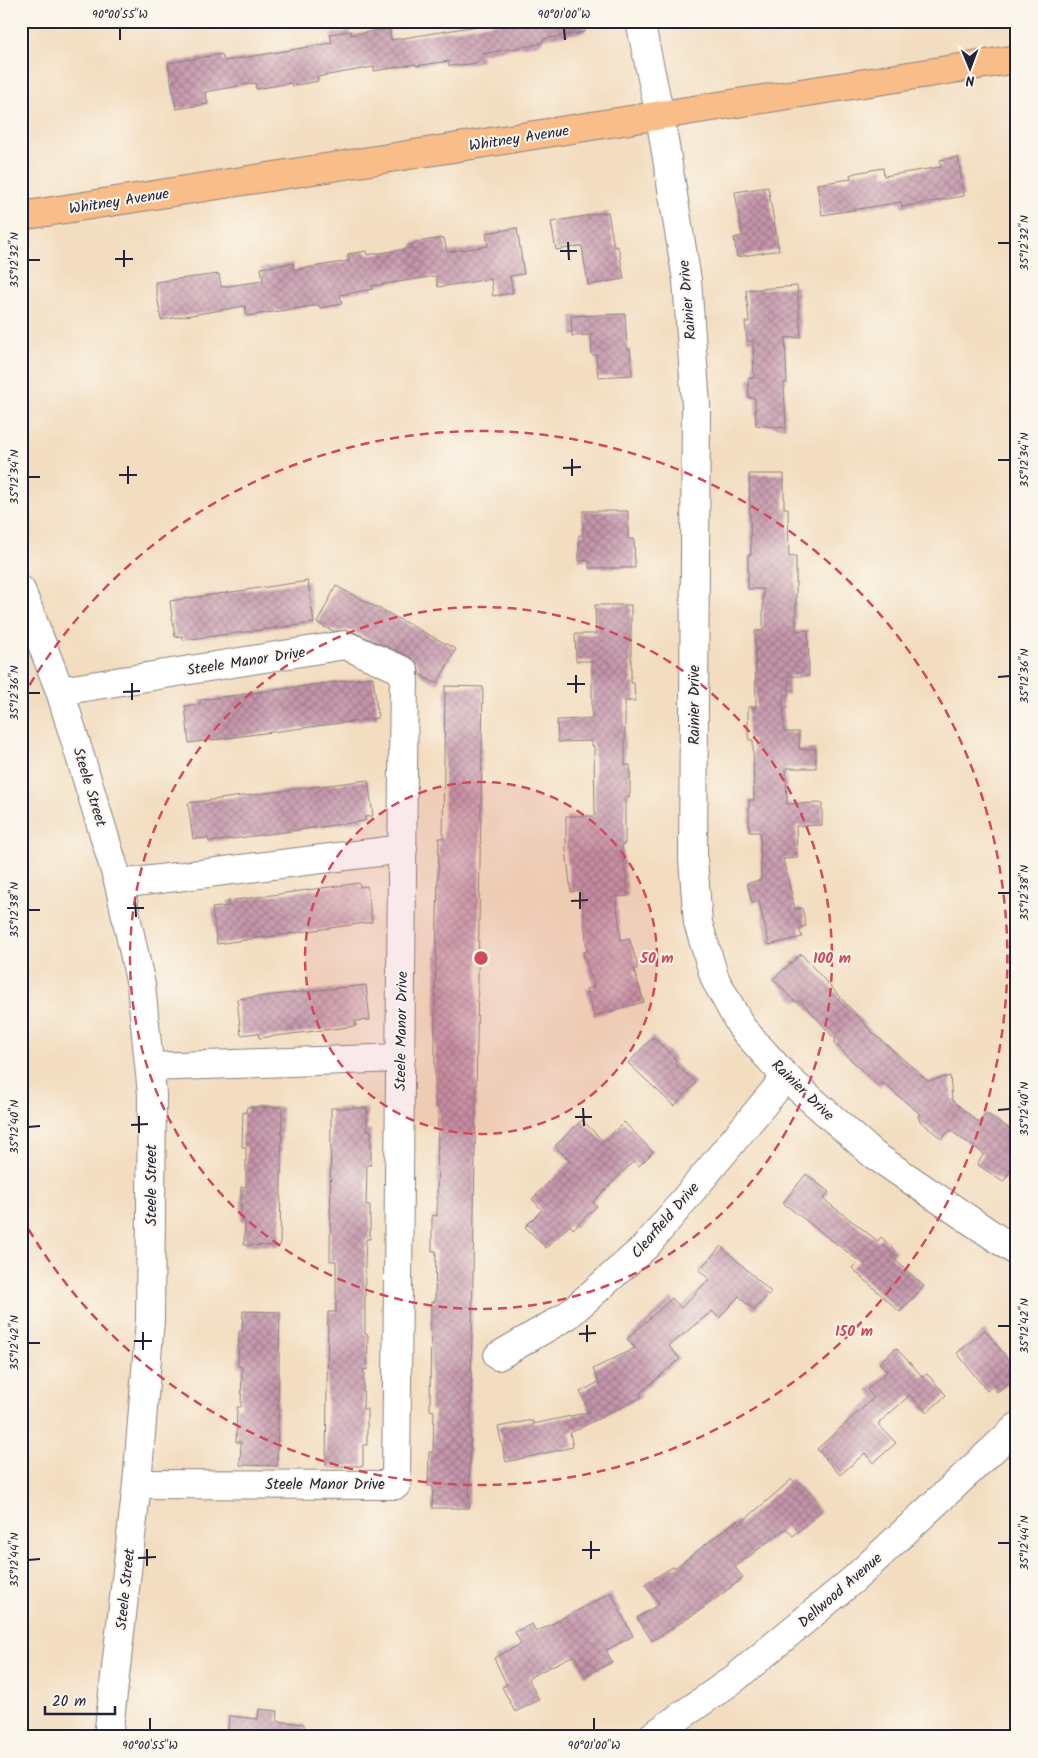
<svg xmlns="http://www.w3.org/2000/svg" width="1038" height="1758" font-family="Kalam,sans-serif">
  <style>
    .building { fill: url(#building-cross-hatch) }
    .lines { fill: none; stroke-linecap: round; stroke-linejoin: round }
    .minor-casing { stroke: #8a807e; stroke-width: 30 }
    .major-casing { stroke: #8a807e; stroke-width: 30 }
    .minor { stroke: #fff; stroke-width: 28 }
    .major { stroke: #f8bd88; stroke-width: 28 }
    .ticks { fill: none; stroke: #22223b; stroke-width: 2 }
    .ring { fill: none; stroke: #d1495b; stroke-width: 2.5; stroke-dasharray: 9 6 }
    .labels { text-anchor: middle; stroke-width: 4; stroke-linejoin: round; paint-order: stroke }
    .street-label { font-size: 15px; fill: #22223b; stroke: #fbf7ec }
    .centre { fill: #d1495b; stroke: #fbf7ec; stroke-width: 2.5 }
    .ring-label { font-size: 15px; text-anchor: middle; font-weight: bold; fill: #d1495b; stroke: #fbf7ec; stroke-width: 4; stroke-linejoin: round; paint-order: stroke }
    .neatline { fill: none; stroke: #22223b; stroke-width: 2 }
    .ticks-label { font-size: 12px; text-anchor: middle; fill: #22223b }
  </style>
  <defs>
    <pattern id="building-cross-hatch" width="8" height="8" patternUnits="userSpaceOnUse" patternTransform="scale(1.25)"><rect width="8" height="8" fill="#c595aa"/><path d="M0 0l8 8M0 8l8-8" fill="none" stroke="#a0798c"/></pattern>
  </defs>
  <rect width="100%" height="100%" fill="#fbf7ec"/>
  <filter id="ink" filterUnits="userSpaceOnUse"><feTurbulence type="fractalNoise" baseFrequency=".02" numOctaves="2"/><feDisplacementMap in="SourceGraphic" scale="10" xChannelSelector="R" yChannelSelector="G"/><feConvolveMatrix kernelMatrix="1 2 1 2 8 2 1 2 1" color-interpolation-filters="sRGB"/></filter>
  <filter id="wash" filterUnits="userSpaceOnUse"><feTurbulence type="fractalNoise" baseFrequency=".0096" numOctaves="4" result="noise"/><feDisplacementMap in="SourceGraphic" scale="20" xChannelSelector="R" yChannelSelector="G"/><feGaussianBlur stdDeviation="1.12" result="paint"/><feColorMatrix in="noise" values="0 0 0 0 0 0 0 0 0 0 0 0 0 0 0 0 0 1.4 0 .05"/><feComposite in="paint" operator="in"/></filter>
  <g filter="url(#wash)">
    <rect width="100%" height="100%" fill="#f3ddc0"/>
    <g id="blocks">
      <!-- building -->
      <g class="building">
        <polygon points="508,21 584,21 585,32 543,39 543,42 539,43 540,44 481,54 482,61 470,64 449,66 449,61 416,66 416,64 374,71 374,67 317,77 318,81 292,86 291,83 256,89 255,83 205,92 208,104 176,109 168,63 222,54 224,61 332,43 330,34 351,31 351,35 389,28 391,40"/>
        <polygon points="958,157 964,196 902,207 901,202 822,215 817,184 851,179 850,175 855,173 883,168 884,176 941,167 940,160"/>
        <polygon points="768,187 779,250 737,257 734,238 742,236 735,192"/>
        <polygon points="608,212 614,247 617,246 619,250 624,279 588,285 582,246 556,250 551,222"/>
        <polygon points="517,228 524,274 510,276 513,293 493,296 491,279 438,287 436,276 372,286 373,289 340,295 342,304 320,308 319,305 247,316 245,306 161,320 155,282 219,274 221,287 263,281 261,268 293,263 294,270 349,261 348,254 366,251 367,255 412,248 412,245 416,242 444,238 447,252 488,246 486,233"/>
        <polygon points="797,286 801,337 785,338 787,383 784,383 786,428 756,425 755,398 749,398 748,378 754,378 753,341 747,341 745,322 749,322 746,290"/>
        <polygon points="625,314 627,349 630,349 632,375 598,377 596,355 592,355 591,335 572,336 571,316"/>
        <polygon points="749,474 784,474 784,508 788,508 789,557 796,556 796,631 808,630 809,676 789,676 789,695 783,695 784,732 799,732 799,749 816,749 816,768 786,768 787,804 822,803 822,825 796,826 797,858 783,859 795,909 802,908 806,926 799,928 802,937 769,945 759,901 752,903 747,883 761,880 760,832 749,832 749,800 754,800 753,740 749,740 748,735 748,707 756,707 755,631 763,631 763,589 748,589 748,555 751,555"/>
        <polygon points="583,511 628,511 628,539 634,539 635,568 589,568 589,560 579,561 579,535 583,535"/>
        <polygon points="308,581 314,623 183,640 182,636 175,637 170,601"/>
        <polygon points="336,586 456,649 437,684 420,675 417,663 410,657 351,631 333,631 317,623"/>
        <polygon points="595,605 631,605 631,683 634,683 635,701 625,701 625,765 630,765 630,792 629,798 625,797 625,844 622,844 628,896 616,897 621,940 629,938 637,963 637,969 634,970 644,1002 594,1016 586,989 594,987 583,952 587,951 581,890 571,892 566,849 566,816 595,816 594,746 592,746 592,741 558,742 557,720 592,719 592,661 576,661 575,634 596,634"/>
        <polygon points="373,677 378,718 189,743 185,706 200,704 200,700"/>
        <polygon points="445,686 483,687 469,1508 432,1508 433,1486 428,1486 429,1452 433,1452 434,1411 430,1410 431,1302 435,1302 436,1251 432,1251 432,1215 437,1216 438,1106 435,1106 435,997 439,838 443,838"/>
        <polygon points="368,780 373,816 365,817 365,821 209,842 208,838 193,839 188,803"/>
        <polygon points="359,883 360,887 367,886 372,922 217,944 212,908 228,906 228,901"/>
        <polygon points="801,954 871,1031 928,1081 950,1076 952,1100 979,1123 986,1113 1017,1134 1017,1162 1003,1182 977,1164 984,1154 950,1130 942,1139 920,1121 918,1117 920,1114 883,1083 879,1087 834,1043 836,1040 800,1000 797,1002 793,1000 773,979"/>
        <polygon points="366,985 370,1020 355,1021 356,1026 259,1038 258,1033 241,1035 237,999"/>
        <polygon points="653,1037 673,1056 676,1061 674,1063 696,1083 674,1106 628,1063"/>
        <polygon points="247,1107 282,1107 280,1246 244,1245 245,1222 241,1221 241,1187 246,1187 246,1147 242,1147 243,1112 246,1113"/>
        <polygon points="331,1108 367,1108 367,1130 371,1130 371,1165 367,1165 366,1205 370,1205 370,1239 366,1239 365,1262 365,1334 368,1335 367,1370 364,1369 363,1409 367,1409 367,1445 363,1445 363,1466 326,1466 328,1312 336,1312 336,1261 330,1261"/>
        <polygon points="582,1120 604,1142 624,1122 653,1152 639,1166 634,1161 593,1202 597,1206 573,1229 570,1225 546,1248 525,1227 542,1210 532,1199 570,1161 555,1146"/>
        <polygon points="806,1174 829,1192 823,1199 878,1241 881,1237 896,1251 891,1256 924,1286 900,1312 852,1268 859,1261 783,1203"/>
        <polygon points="721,1246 771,1292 754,1310 739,1296 719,1318 712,1311 669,1346 680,1359 640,1393 642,1397 570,1433 573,1447 506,1462 498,1427 527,1421 533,1421 533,1424 590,1412 580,1392 599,1382 593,1369 635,1348 627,1339 672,1298 681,1308 709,1279 699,1270"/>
        <polygon points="243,1311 280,1312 277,1466 240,1465 241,1442 236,1442 237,1407 241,1407 242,1367 238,1366 239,1331 242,1332"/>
        <polygon points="985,1330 1017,1370 1017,1376 997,1392 993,1386 987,1391 957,1353"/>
        <polygon points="896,1348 923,1377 927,1374 946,1395 927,1413 910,1395 878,1424 896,1443 873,1463 865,1453 840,1475 817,1449 874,1398 867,1390 887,1372 879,1363"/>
        <polygon points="792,1479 821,1512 793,1536 786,1528 735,1567 743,1578 702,1609 652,1641 637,1618 659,1604 645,1584 674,1566 675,1568 737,1520 740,1524"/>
        <polygon points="611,1593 633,1636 606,1650 612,1662 585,1676 574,1655 528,1678 539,1700 515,1712 502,1687 507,1685 494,1658 521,1644 515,1632 532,1624 536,1632"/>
        <polygon points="259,1709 278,1711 277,1721 304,1724 303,1737 227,1737 229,1716 258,1719"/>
      </g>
    </g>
  </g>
  <g filter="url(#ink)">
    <use href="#blocks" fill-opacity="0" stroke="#8a807e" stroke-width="1"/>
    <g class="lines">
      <defs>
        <g id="minor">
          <polyline points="640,21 660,116 687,280 696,405 693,859 698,923 715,979 742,1028 786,1077 874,1155 1017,1252"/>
          <polyline points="21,590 60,691 119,884 141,985 152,1094 150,1320 137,1484 108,1737"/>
          <polyline points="60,691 345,645 404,671 396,1485 137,1484"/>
          <polyline points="119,884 403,849"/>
          <polyline points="150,1067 401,1058"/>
          <polyline points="498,1356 567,1316 646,1246 786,1077"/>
          <polyline points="651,1737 734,1679 854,1579 1017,1427"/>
        </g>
        <polyline id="major" points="21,216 1017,59"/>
      </defs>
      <!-- minor casing -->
      <use href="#minor" class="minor-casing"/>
      <!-- major casing -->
      <use href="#major" class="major-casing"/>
      <!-- minor -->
      <use href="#minor" class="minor"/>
      <!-- major -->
      <use href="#major" class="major"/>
    </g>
  </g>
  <!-- ticks -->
  <path class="ticks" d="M 120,28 L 120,40M 564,28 L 565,40M 568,242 L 569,260M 998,243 L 1010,243M 124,250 L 124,267M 560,251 L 577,251M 115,259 L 133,259M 28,260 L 40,260M 572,459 L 572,476M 998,460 L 1010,460M 128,466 L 128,484M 563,468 L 581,467M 119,475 L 137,475M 28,477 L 40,477M 576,675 L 576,693M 998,677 L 1010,676M 132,683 L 132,700M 567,684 L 585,684M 123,692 L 140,691M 28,693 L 40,693M 580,892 L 580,909M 998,893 L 1010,893M 135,899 L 136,917M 571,901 L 588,900M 127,908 L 144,908M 28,910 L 40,910M 583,1108 L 584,1126M 998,1110 L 1010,1109M 139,1116 L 139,1133M 575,1117 L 592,1117M 131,1125 L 148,1124M 28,1127 L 40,1126M 587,1325 L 587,1342M 998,1326 L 1010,1326M 143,1332 L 143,1350M 579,1334 L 596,1333M 134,1341 L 152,1341M 28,1343 L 40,1343M 591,1541 L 591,1559M 998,1543 L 1010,1543M 147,1549 L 147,1566M 582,1550 L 600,1550M 138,1558 L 156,1557M 28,1560 L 40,1559M 150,1718 L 150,1730M 594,1718 L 594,1730"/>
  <!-- distance rings -->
  <circle cx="481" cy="958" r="176" fill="#d1495b" fill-opacity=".12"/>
  <g class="ring">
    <circle cx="481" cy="958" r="176"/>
    <circle cx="481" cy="958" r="351"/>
    <path d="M22 698A527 527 0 1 1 22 1218"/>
  </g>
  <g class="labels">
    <!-- street labels -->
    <g class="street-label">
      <text transform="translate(519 138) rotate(-9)" y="5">Whitney Avenue</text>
      <text transform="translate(119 201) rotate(-9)" y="5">Whitney Avenue</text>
      <text transform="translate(687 300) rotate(-95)" y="5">Rainier Drive</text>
      <text transform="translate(246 661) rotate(-9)" y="5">Steele Manor Drive</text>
      <text transform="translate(694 705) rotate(-90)" y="5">Rainier Drive</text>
      <text transform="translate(90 787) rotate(73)" y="5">Steele Street</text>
      <text transform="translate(401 1031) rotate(-89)" y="5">Steele Manor Drive</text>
      <text transform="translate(803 1090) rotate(44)" y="5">Rainier Drive</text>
      <text transform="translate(151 1185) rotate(-90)" y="5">Steele Street</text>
      <text transform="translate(665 1220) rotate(-49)" y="5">Clearfield Drive</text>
      <text x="325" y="1489">Steele Manor Drive</text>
      <text transform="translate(125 1589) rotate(-84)" y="5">Steele Street</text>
      <text transform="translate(840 1590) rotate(-41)" y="5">Dellwood Avenue</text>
    </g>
  </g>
  <circle cx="481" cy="958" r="8" class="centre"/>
  <g class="ring-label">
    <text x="657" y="963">50 m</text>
    <text x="832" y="963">100 m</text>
    <text x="854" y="1336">150 m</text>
  </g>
  <!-- margin -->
  <rect width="1038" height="1758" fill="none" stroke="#fbf7ec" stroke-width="55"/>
  <!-- north arrow -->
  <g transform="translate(970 68) rotate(179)" stroke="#fbf7ec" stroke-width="4" paint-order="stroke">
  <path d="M0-4L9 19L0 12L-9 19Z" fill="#22223b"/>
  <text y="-8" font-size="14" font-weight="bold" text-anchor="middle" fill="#22223b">N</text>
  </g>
  <!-- scale -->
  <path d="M45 1706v8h70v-8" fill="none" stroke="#22223b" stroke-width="2.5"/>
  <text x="52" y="1706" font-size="15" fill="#22223b" stroke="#fbf7ec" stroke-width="4" paint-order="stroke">20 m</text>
  <rect x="28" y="28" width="982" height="1702" class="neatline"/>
  <g class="ticks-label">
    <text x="120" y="18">90°00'55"W</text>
    <text x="564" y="18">90°01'00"W</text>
    <text transform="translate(1024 243) rotate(-90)" y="4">35°12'32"N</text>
    <text transform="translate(14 260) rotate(-90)" y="4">35°12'32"N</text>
    <text transform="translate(1024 460) rotate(-90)" y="4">35°12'34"N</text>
    <text transform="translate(14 477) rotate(-90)" y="4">35°12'34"N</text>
    <text transform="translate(1024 676) rotate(-90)" y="4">35°12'36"N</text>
    <text transform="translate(14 693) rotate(-90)" y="4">35°12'36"N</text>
    <text transform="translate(1024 893) rotate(-90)" y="4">35°12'38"N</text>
    <text transform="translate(14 910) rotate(-90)" y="4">35°12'38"N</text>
    <text transform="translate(1024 1109) rotate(-90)" y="4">35°12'40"N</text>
    <text transform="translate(14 1127) rotate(-90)" y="4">35°12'40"N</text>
    <text transform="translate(1024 1326) rotate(-90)" y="4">35°12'42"N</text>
    <text transform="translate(14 1343) rotate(-90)" y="4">35°12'42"N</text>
    <text transform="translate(1024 1543) rotate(-90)" y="4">35°12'44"N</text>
    <text transform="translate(14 1560) rotate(-90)" y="4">35°12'44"N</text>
    <text x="150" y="1749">90°00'55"W</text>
    <text x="594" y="1749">90°01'00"W</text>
  </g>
</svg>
